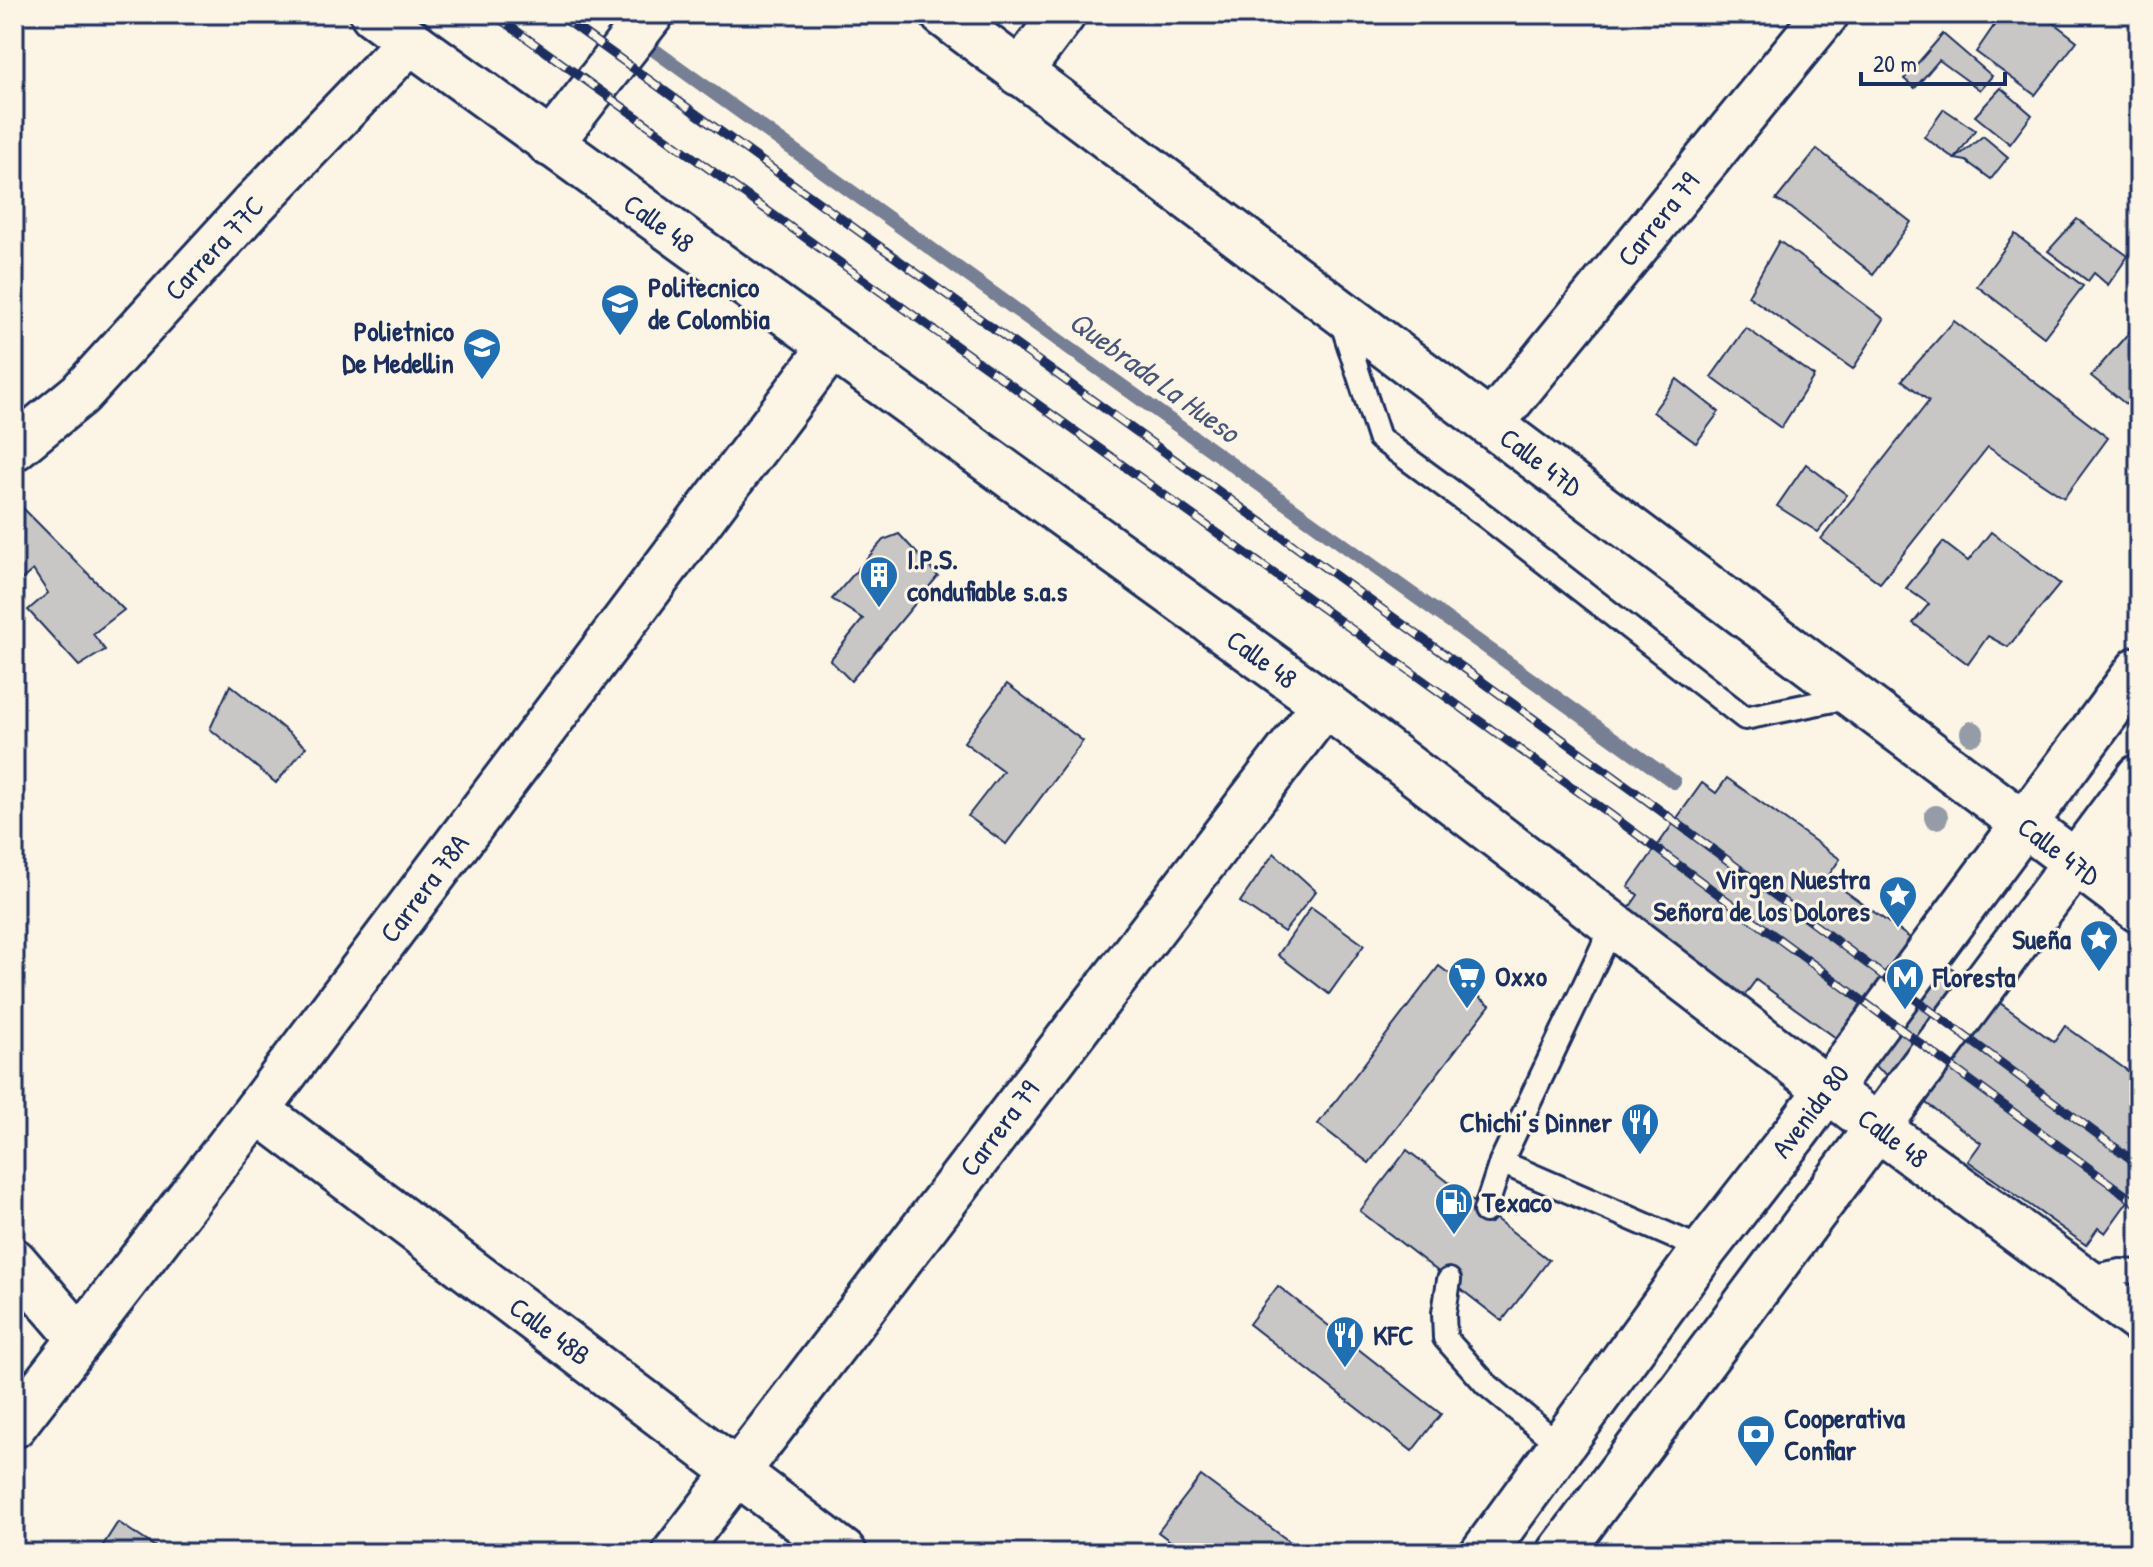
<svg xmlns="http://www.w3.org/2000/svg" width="2153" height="1567" font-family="'Patrick Hand',sans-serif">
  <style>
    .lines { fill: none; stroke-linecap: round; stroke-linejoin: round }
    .stream { stroke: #767f94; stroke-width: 14 }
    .building { fill: #c8c7c6; stroke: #1b2f5e; stroke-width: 2 }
    .lane-casing { stroke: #1b2f5e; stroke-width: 28 }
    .street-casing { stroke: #1b2f5e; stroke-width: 50 }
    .secondary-casing { stroke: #1b2f5e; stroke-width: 50 }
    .primary-casing { stroke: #1b2f5e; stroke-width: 50 }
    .lane { stroke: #fcf5e5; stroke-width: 22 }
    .street { stroke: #fcf5e5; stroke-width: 44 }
    .secondary { stroke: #fcf5e5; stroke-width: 44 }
    .primary { stroke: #fcf5e5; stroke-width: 44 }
    .rail-casing { stroke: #1b2f5e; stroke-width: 9 }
    .rail { stroke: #fcf5e5; stroke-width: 6; stroke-dasharray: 18; stroke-linecap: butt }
    .tree { fill: #969ba8 }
    .labels { text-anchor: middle; stroke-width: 6; stroke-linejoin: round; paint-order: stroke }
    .street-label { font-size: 28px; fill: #1b2f5e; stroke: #fcf5e5 }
    .poi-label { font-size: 28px; font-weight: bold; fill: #1b2f5e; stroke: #fcf5e5; text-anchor: start }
    .water-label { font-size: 30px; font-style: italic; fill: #485779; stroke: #fcf5e5 }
  </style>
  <rect width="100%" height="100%" fill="#fcf5e5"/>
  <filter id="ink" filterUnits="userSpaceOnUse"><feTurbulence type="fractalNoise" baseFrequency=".0125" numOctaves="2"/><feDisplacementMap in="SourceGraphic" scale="16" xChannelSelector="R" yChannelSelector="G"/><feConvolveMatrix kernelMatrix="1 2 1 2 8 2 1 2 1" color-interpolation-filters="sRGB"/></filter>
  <g filter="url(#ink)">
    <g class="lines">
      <!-- stream -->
      <polyline class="stream" points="604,14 1674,782"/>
    </g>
    <!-- building -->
    <g class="building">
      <polygon points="2002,14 2042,14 2077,41 2035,95 1976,52"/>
      <polygon points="1943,34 1992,76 1980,90 1939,60 1915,88 1904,79"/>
      <polygon points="2001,88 2032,115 2010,144 1975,116"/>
      <polygon points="1944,109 1975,130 1955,159 1924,137"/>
      <polygon points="1983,136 2008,157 1991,179 1966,161 1955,159"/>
      <polygon points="1817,149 1911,222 1873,274 1791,208 1776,200"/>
      <polygon points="2077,219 2128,256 2108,285 2094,273 2088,281 2048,251"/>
      <polygon points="2015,234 2083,286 2044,337 1977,286"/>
      <polygon points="1779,241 1884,319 1853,369 1748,296"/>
      <polygon points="1954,321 2108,438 2064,498 1988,447 1880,583 1821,539 1929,401 1902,380"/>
      <polygon points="2139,321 2139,415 2091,376"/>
      <polygon points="1746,328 1814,376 1781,428 1711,377"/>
      <polygon points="1677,379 1719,412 1696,443 1653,412"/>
      <polygon points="1806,464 1847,495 1818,532 1777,506"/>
      <polygon points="20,505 124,610 93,634 105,650 79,666 28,610 48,593 33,570 14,586 14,510"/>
      <polygon points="1991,532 2060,584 2008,647 1988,636 1968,664 1913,623 1929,604 1906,588 1943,542 1968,561"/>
      <polygon points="899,534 938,576 851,681 830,660 863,619 832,599 883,540"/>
      <polygon points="1007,684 1083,741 1006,844 968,816 1003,771 964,742"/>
      <polygon points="230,685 306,747 276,783 210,729"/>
      <polygon points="1727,778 1840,859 1827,878 2054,1042 2065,1026 2139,1079 2139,1186 2105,1233 2098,1228 2086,1245 1968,1161 1981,1143 1756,980 1744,996 1627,911 1638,895 1628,887 1702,783 1716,793"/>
      <polygon points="1274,853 1316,891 1284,932 1240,902"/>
      <polygon points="1311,907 1364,945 1329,994 1278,955"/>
      <polygon points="1439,966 1490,1005 1369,1163 1318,1124"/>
      <polygon points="1407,1150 1549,1260 1502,1321 1360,1211"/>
      <polygon points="1278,1286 1441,1414 1412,1451 1249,1324"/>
      <polygon points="1201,1476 1305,1553 1186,1553 1158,1532"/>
      <polygon points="118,1522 163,1552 164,1553 98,1553"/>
    </g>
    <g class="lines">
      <defs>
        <g id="lane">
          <polyline points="1340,317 1379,438 1488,518 1745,718 1853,696"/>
          <polyline points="1501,1162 1704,1250"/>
          <polyline points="1485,1211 1501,1162 1603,946 1609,922"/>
          <polyline points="2083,1278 2120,1271 2139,1272"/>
          <polyline points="1449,1280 1444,1313 1445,1338 1486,1384 1562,1447"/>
        </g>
        <g id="street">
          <polyline points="1019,73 1063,14"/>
          <polyline points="1491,424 1826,14"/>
          <polyline points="14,448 80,394 250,208 410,41"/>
          <polyline points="257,1110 844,1553"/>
          <polyline points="14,1261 80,1338"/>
          <polyline points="14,1425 257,1110 831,347"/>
          <polyline points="675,1553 1325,704"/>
        </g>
        <g id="secondary">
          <polyline points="373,14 1325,704 1878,1128 2139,1320"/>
          <polyline points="943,14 2139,910"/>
          <polyline points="550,144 651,14"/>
        </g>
        <g id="primary">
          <polyline points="2108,819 2116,857 2139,893"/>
          <polyline points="1483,1553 1704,1250 1796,1132 2139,669"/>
          <polyline points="1560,1553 2139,777"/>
        </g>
      </defs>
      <!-- lane casing -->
      <use href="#lane" class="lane-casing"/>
      <!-- street casing -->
      <use href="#street" class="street-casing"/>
      <!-- secondary casing -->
      <use href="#secondary" class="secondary-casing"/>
      <!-- primary casing -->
      <use href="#primary" class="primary-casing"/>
      <!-- lane -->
      <use href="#lane" class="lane"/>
      <!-- street -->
      <use href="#street" class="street"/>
      <!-- secondary -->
      <use href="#secondary" class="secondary"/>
      <!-- primary -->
      <use href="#primary" class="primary"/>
      <defs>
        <g id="rail">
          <polyline points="493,14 1611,815 2139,1205"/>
          <polyline points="558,14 1638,794 2139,1165"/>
        </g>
      </defs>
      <!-- rail casing -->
      <use href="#rail" class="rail-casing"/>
      <!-- rail -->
      <use href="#rail" class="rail"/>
    </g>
    <!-- trees -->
    <g class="tree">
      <circle cx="1972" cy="733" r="12"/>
      <circle cx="1936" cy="817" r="12"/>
    </g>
  </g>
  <!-- icons -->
  <defs>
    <symbol id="university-pin" viewBox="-11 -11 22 30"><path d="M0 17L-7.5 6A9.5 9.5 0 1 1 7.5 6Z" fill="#1f6fb2" stroke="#fcf5e5"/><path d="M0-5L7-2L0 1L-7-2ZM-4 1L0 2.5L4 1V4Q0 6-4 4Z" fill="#fff"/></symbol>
    <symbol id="building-pin" viewBox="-11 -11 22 30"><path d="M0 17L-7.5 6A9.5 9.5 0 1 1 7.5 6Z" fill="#1f6fb2" stroke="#fcf5e5"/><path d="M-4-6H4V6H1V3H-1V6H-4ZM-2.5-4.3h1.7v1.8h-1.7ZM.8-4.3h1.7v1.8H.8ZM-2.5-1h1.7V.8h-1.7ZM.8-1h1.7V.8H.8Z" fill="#fff"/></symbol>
    <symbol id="sight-pin" viewBox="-11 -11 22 30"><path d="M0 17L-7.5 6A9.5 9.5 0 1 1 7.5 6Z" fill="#1f6fb2" stroke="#fcf5e5"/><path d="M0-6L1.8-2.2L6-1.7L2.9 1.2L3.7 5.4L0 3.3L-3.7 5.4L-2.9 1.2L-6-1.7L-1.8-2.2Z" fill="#fff"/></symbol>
    <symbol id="supermarket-pin" viewBox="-11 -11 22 30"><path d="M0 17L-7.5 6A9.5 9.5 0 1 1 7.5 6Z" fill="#1f6fb2" stroke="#fcf5e5"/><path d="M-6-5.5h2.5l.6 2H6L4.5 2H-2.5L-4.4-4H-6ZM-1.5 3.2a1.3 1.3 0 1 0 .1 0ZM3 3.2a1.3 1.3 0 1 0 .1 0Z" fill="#fff"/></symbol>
    <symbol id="metro-pin" viewBox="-11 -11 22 30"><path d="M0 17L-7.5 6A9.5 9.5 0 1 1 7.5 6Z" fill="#1f6fb2" stroke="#fcf5e5"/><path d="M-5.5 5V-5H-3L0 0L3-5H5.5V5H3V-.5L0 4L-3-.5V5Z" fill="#fff"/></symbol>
    <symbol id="restaurant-pin" viewBox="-11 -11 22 30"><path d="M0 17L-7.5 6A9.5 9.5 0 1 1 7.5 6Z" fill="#1f6fb2" stroke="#fcf5e5"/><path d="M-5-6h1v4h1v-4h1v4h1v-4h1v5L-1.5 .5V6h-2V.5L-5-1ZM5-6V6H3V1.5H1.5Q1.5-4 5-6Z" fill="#fff"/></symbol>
    <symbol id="fuel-pin" viewBox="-11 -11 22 30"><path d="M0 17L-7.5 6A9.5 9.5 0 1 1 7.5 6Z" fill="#1f6fb2" stroke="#fcf5e5"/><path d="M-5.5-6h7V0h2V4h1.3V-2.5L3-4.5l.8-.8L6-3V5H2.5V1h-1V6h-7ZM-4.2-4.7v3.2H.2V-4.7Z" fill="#fff"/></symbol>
    <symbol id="bank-pin" viewBox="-11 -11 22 30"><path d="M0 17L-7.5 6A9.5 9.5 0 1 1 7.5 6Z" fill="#1f6fb2" stroke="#fcf5e5"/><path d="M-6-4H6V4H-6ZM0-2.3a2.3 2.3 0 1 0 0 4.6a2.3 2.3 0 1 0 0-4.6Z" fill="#fff"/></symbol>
  </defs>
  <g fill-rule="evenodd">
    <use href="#university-pin" x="598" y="281" width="44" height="60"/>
    <use href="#university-pin" x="460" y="325" width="44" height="60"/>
    <use href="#building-pin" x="857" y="553" width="44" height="60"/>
    <use href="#sight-pin" x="1876" y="873" width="44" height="60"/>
    <use href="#sight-pin" x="2077" y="917" width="44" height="60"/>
    <use href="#supermarket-pin" x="1445" y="954" width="44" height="60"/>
    <use href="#metro-pin" x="1883" y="955" width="44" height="60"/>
    <use href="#restaurant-pin" x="1618" y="1100" width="44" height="60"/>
    <use href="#fuel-pin" x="1432" y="1180" width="44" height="60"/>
    <use href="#restaurant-pin" x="1323" y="1313" width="44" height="60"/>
    <use href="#bank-pin" x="1734" y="1412" width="44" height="60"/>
  </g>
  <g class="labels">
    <!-- street labels -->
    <g class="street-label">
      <text transform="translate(1658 219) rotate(-51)" y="10">Carrera 79</text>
      <text transform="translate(659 223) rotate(36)" y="10">Calle 48</text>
      <text transform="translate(214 248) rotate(-47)" y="10">Carrera 77C</text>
      <text transform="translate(1541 462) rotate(37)" y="10">Calle 47D</text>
      <text transform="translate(1262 659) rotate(36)" y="10">Calle 48</text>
      <text transform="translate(2059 851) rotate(37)" y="10">Calle 47D</text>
      <text transform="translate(424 888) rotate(-53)" y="10">Carrera 78A</text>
      <text transform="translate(1810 1111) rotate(-53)" y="10">Avenida 80</text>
      <text transform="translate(999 1128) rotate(-53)" y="10">Carrera 79</text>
      <text transform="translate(1893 1138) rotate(37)" y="10">Calle 48</text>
      <text transform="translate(550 1331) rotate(37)" y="10">Calle 48B</text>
    </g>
    <!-- poi labels -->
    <g class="poi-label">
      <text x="648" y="297">Politecnico<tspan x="648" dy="32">de Colombia</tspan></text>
      <text x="454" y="341" text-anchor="end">Polietnico<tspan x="454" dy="32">De Medellin</tspan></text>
      <text x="907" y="569">I.P.S.<tspan x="907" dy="32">condufiable s.a.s</tspan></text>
      <text x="1870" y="889" text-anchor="end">Virgen Nuestra<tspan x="1870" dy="32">Señora de los Dolores</tspan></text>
      <text x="2071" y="949" text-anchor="end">Sueña</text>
      <text x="1495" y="986">Oxxo</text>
      <text x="1933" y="987">Floresta</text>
      <text x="1612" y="1132" text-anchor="end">Chichi’s Dinner</text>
      <text x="1482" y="1212">Texaco</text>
      <text x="1373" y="1345">KFC</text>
      <text x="1784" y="1428">Cooperativa<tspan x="1784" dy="32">Confiar</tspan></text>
    </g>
    <!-- water labels -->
    <g class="water-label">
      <text transform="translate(1154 377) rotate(36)" y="10">Quebrada La Hueso</text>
    </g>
  </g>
  <!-- margin -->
  <rect width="2153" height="1567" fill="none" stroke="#fcf5e5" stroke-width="48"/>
  <rect x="24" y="24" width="2105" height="1519" fill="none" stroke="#1b2f5e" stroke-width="3" filter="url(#ink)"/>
  <!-- scale -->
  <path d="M1861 72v12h144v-12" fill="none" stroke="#1b2f5e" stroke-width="4"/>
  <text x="1873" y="72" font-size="24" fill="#1b2f5e" stroke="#fcf5e5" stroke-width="6" paint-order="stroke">20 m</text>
</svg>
